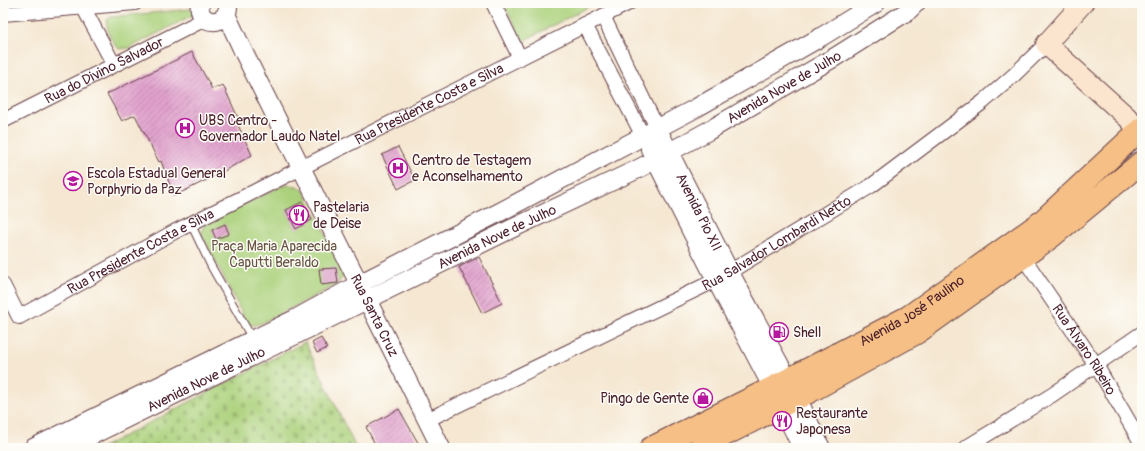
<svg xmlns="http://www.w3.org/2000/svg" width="1145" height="451" font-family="Pangolin,sans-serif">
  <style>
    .cemetery { fill: url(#cemetery-stones); stroke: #7b7853 }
    .green { fill: #acd17b; stroke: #7b7853 }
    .building { fill: url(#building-hatch) }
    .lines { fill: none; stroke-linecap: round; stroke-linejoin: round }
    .service-casing { stroke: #643d44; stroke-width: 9 }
    .minor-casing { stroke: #643d44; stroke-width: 16 }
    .tertiary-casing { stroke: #643d44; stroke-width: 20 }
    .secondary-casing { stroke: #643d44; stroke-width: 22 }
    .primary-casing { stroke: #643d44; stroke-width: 24 }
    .service { stroke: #fff; stroke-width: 7 }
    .minor { stroke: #fff; stroke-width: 14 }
    .tertiary { stroke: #fff; stroke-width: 18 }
    .secondary { stroke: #fbe5cf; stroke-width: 20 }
    .primary { stroke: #f5bf86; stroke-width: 22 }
    .labels { text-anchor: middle; stroke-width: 3; stroke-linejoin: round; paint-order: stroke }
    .street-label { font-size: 14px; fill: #4a1f2b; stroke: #fdfcf7 }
    .poi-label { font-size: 14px; fill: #4a1f2b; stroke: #fdfcf7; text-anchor: start }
    .park-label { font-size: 14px; fill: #675443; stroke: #fdfcf7 }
  </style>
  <defs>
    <pattern id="cemetery-stones" width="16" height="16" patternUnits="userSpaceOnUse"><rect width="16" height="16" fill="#acd17b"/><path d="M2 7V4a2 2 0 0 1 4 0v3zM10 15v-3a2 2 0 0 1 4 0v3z" fill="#96b36a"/></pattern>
    <pattern id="building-hatch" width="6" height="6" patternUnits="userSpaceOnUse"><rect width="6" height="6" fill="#e1a2cd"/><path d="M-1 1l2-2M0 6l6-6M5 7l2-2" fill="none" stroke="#b883a7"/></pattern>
  </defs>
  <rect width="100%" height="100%" fill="#fdfcf7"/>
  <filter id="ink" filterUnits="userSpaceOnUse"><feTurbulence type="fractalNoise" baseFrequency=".025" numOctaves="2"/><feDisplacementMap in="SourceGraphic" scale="8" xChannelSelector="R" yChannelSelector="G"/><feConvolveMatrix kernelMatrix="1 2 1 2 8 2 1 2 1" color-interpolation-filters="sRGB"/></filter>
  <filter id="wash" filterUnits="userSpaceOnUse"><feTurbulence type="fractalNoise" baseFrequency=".012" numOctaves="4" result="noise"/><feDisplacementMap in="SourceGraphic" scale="16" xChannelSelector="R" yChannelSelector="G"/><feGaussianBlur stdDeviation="0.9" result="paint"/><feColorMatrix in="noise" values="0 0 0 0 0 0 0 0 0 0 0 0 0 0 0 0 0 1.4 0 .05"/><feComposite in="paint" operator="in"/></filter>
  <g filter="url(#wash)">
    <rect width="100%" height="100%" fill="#f5e7d1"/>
    <!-- cemetery -->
    <polygon class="cemetery" points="305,342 356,448 101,448"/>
    <!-- green -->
    <g class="green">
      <polygon points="503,3 596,3 523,41"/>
      <path d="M 191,9 L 193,10 L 193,15 L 129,48 L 119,49 C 111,42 106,30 107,20 L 111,17 Z"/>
      <path d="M 288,185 L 297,186 L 304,191 L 344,270 C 343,277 341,281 336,285 L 262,323 C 257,325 252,326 247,323 L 202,235 L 202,230 L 205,224 L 280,187 Z"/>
    </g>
    <g id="blocks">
      <!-- building -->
      <g class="building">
        <polygon points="192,52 212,89 223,85 240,122 237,123 252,155 219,174 174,196 161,161 159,162 135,115 122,121 107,94"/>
        <polygon points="398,147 415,180 398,189 382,155"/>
        <polygon points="302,202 312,220 296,229 286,210"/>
        <polygon points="225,224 229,234 216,239 212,230"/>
        <polygon points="479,257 502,303 482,313 459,267"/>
        <polygon points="336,268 338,283 321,285 319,269"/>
        <polygon points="321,338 327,348 317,353 312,343"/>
        <polygon points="399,409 421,448 377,448 366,427"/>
      </g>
    </g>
  </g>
  <g filter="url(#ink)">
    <use href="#blocks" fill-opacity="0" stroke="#643d44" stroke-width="1"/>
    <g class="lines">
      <defs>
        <polyline id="service" points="191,224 211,266 253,340"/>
        <g id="minor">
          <polyline points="81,3 114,65"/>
          <polyline points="493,3 520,58"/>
          <polyline points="3,14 135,3"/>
          <polyline points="603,16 657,128"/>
          <polyline points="585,25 643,136"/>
          <path id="s1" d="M 3,121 L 205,19"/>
          <path id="s2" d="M 1023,257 L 1096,365 L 1142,444"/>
          <path id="s3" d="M 3,285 L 19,317 L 174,232 L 629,3"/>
          <path id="s4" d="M 427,420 L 716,280 L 871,186 L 983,102 L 1014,75 L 1046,44"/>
          <polyline points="965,448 1052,395 1142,333"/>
        </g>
        <g id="tertiary">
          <path d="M 200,3 C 196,27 230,27 228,4"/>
          <path id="s5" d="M 226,14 L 244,53 L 441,448"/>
          <path id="s6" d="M 657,128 L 729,271 L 794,391 L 821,448"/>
          <polyline points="650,149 716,280 778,398 802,448"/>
          <polyline points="33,448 295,319 359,284 500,212 696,108 821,37 876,3"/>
          <path id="s7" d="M 66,448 L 509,230 L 640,168 L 708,131 L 835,57 L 908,11 L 916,3"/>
        </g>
        <polyline id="secondary" points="1083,3 1046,44 1127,117 1142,133"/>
        <g id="primary">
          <path id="s8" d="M 651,448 L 772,388 L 908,317 L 1040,223 L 1142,128"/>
          <polyline points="699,448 807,393 918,332 1051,237 1142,162"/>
        </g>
      </defs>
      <!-- service casing -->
      <use href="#service" class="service-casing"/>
      <!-- minor casing -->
      <use href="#minor" class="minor-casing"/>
      <!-- tertiary casing -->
      <use href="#tertiary" class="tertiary-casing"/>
      <!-- secondary casing -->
      <use href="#secondary" class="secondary-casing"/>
      <!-- primary casing -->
      <use href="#primary" class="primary-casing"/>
      <!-- service -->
      <use href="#service" class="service"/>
      <!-- minor -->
      <use href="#minor" class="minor"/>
      <!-- tertiary -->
      <use href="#tertiary" class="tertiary"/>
      <!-- secondary -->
      <use href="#secondary" class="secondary"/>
      <!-- primary -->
      <use href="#primary" class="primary"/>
    </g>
  </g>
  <!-- icons -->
  <defs>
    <symbol id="hospital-ring" viewBox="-11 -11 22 22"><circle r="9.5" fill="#fdfcf7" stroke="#b5179e" stroke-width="1.5"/><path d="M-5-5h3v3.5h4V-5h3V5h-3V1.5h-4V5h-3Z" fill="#b5179e"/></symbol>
    <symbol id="school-ring" viewBox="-11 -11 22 22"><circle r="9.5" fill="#fdfcf7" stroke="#b5179e" stroke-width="1.5"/><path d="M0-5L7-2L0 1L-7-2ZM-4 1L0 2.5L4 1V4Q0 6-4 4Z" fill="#b5179e"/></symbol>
    <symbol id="restaurant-ring" viewBox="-11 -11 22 22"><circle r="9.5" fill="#fdfcf7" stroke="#b5179e" stroke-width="1.5"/><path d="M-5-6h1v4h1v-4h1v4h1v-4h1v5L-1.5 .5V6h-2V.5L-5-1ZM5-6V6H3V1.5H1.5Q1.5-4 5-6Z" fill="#b5179e"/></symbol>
    <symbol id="fuel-ring" viewBox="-11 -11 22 22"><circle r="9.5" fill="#fdfcf7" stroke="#b5179e" stroke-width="1.5"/><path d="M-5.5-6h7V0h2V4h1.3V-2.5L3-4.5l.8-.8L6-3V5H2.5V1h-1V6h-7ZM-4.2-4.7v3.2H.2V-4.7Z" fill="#b5179e"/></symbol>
    <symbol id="shop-ring" viewBox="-11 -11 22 22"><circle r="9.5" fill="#fdfcf7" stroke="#b5179e" stroke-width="1.5"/><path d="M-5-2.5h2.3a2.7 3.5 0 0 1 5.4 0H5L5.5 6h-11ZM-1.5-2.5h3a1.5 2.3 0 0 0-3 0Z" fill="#b5179e"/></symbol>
  </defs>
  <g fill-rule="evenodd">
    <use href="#hospital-ring" x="174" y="117" width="22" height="22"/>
    <use href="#hospital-ring" x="387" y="157" width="22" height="22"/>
    <use href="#school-ring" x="62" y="170" width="22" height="22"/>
    <use href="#restaurant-ring" x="288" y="204" width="22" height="22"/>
    <use href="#fuel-ring" x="768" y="321" width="22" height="22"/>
    <use href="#shop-ring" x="692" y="387" width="22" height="22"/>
    <use href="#restaurant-ring" x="771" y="410" width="22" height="22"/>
  </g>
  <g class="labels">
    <!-- street labels -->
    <g class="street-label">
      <text dy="5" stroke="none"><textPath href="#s1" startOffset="113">Rua do Divino Salvador</textPath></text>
      <text dy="5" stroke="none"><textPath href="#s7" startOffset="804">Avenida Nove de Julho</textPath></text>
      <text dy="5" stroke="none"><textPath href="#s3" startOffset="498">Rua Presidente Costa e Silva</textPath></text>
      <text dy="5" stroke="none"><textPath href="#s6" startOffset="94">Avenida Pio XII</textPath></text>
      <text dy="5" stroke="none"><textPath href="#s7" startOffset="480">Avenida Nove de Julho</textPath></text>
      <text dy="5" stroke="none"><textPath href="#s4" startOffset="392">Rua Salvador Lombardi Netto</textPath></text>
      <text dy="5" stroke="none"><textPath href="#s3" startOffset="174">Rua Presidente Costa e Silva</textPath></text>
      <text dy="5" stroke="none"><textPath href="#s8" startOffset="295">Avenida José Paulino</textPath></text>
      <text dy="5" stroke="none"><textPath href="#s5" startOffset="336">Rua Santa Cruz</textPath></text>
      <text dy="5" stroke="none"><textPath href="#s2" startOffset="111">Rua Álvaro Ribeiro</textPath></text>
      <text dy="5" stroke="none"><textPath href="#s7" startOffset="156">Avenida Nove de Julho</textPath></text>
    </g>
    <!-- poi labels -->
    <g class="poi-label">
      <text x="199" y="125">UBS Centro -<tspan x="199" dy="16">Governador Laudo Natel</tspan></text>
      <text x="412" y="165">Centro de Testagem<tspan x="412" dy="16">e Aconselhamento</tspan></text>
      <text x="87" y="178">Escola Estadual General<tspan x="87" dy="16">Porphyrio da Paz</tspan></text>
      <text x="313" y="212">Pastelaria<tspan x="313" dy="16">de Deise</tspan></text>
      <text x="793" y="337">Shell</text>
      <text x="689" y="403" text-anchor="end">Pingo de Gente</text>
      <text x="796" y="418">Restaurante<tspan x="796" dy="16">Japonesa</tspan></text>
    </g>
    <!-- park labels -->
    <g class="park-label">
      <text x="274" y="251">Praça Maria Aparecida<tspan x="274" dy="16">Caputti Beraldo</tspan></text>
    </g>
  </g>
  <!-- margin -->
  <rect width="1145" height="451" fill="none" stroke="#fdfcf7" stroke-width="16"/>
</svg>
